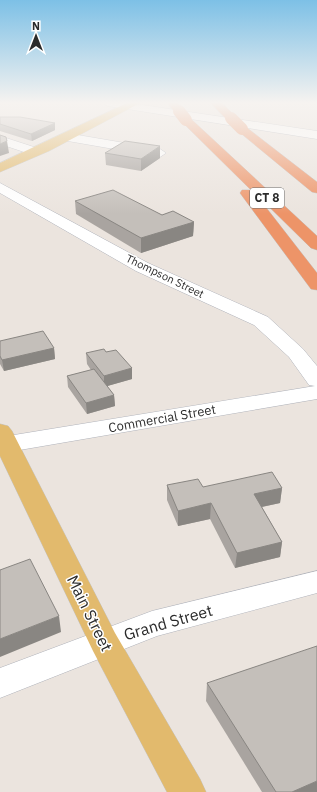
<svg xmlns="http://www.w3.org/2000/svg" width="317" height="792" font-family="'IBM Plex Sans',sans-serif">
  <style>
    .lines { fill: none; stroke-linecap: round; stroke-linejoin: round }
    .minor-casing { stroke: #afb2ba; stroke-width: 1 }
    .tertiary-casing { stroke: #afb2ba; stroke-width: 1 }
    .primary-casing { stroke: #c4c4c4; stroke-width: 1 }
    .motorway-casing { stroke: #c4c4c4; stroke-width: 1 }
    .minor { fill: #fff; fill-rule: evenodd }
    .tertiary { fill: #fff; fill-rule: evenodd }
    .primary { fill: #e2ba6d; fill-rule: evenodd }
    .motorway { fill: #ed9468; fill-rule: evenodd }
    .motorway-bridge-casing { stroke: #c4c4c4; stroke-width: 12; stroke-linecap: butt }
    .motorway-bridge { stroke: #ed9468; stroke-width: 12 }
    .wall { fill: #a9a4a0 }
    .shaded-wall { fill: #898682 }
    .building { fill: #c4bfba; stroke: #898682 }
    .labels { text-anchor: middle; stroke-width: 3; stroke-linejoin: round; paint-order: stroke }
    .far-street-label { font-size: 11px; fill: #2b2b2b; stroke: #fff }
    .shield { fill: #fff; stroke: #6b6b6b; stroke-width: 1 }
    .shield-label { font-size: 12px; font-weight: bold; fill: #2b2b2b }
    .street-label { font-size: 13px; fill: #2b2b2b; stroke: #fff }
    .near-street-label { font-size: 16px; fill: #2b2b2b; stroke: #fff }
  </style>
  <rect width="100%" height="100%" fill="#ebe4de"/>
  <g class="lines">
    <defs>
      <g id="minor">
        <polygon points="103,103 129,103 317,131 317,139 108,106"/>
        <polygon points="66,133 160,149 166,153 160,157 62,140 60,137"/>
        <polygon points="0,136 40,149 42,152 36,156 0,144"/>
        <polygon points="0,183 148,263 268,317 303,349 317,366 317,399 8,452 0,450 0,438 8,436 315,386 309,385 289,357 254,325 136,271 0,193"/>
      </g>
      <polygon id="tertiary" points="317,571 317,593 157,636 0,698 0,668 152,611"/>
      <g id="primary">
        <polygon points="127,103 140,103 49,151 0,172 0,163"/>
        <polygon points="0,424 8,426 12,431 115,633 200,779 206,792 167,792 93,651 0,456"/>
      </g>
      <g id="motorway">
        <polygon points="168,103 178,103 184,111 179,114 175,113"/>
        <polygon points="211,103 222,103 237,118 235,120 227,120"/>
        <polygon points="186,117 190,118 317,236 317,250 311,248 254,192 317,273 317,290 311,289 240,193 242,190 251,190 182,122 180,120"/>
        <polygon points="242,126 246,127 317,182 317,193 312,192 238,131 236,129 238,127"/>
      </g>
    </defs>
    <!-- minor casing -->
    <use href="#minor" class="minor-casing"/>
    <!-- tertiary casing -->
    <use href="#tertiary" class="tertiary-casing"/>
    <!-- primary casing -->
    <use href="#primary" class="primary-casing"/>
    <!-- motorway casing -->
    <use href="#motorway" class="motorway-casing"/>
    <!-- minor -->
    <use href="#minor" class="minor"/>
    <!-- tertiary -->
    <use href="#tertiary" class="tertiary"/>
    <!-- primary -->
    <use href="#primary" class="primary"/>
    <!-- motorway -->
    <use href="#motorway" class="motorway"/>
    <defs>
      <g id="motorway-bridge">
        <polyline points="179,111 186,120"/>
        <polyline points="231,118 242,129"/>
      </g>
    </defs>
    <!-- motorway-bridge casing -->
    <use href="#motorway-bridge" class="motorway-bridge-casing"/>
    <!-- motorway-bridge -->
    <use href="#motorway-bridge" class="motorway-bridge"/>
  </g>
  <!-- wall -->
  <g class="wall">
    <polygon points="0,117 55,123 55,130 32,141 0,131"/>
    <polygon points="105,153 160,158 141,171 106,165"/>
    <polygon points="75,201 162,215 194,222 193,236 141,253 76,214"/>
    <polygon points="0,341 54,348 55,359 4,371 0,364"/>
    <polygon points="106,352 132,368 132,379 107,386 114,395 115,406 87,414 68,387 67,376 91,370 87,364 86,353"/>
    <polygon points="167,485 203,487 282,488 280,503 262,507 282,542 280,557 235,568 210,519 178,526 167,500"/>
    <polygon points="207,683 317,792 262,792 206,701"/>
  </g>
  <!-- shaded-wall -->
  <g class="shaded-wall">
    <polygon points="55,123 55,130 32,141 31,134"/>
    <polygon points="7,141 9,153 0,156 0,144"/>
    <polygon points="160,146 160,158 141,171 141,159"/>
    <polygon points="194,222 193,236 141,253 141,238"/>
    <polygon points="54,348 55,359 4,371 2,360"/>
    <polygon points="132,368 132,379 104,387 104,376"/>
    <polygon points="114,395 115,406 87,414 86,403"/>
    <polygon points="282,488 280,503 252,509 254,494"/>
    <polygon points="211,503 210,519 178,526 178,511"/>
    <polygon points="282,542 280,557 235,568 237,553"/>
    <polygon points="59,616 61,632 0,657 0,639"/>
    <polygon points="317,781 317,792 292,792"/>
  </g>
  <!-- building -->
  <g class="building">
    <polygon points="0,117 20,117 55,123 31,134 0,124"/>
    <polygon points="0,135 6,137 7,141 0,144"/>
    <polygon points="125,141 160,146 141,159 105,153"/>
    <polygon points="113,190 162,215 173,211 194,222 141,238 75,201"/>
    <polygon points="43,331 54,348 2,360 0,356 0,341"/>
    <polygon points="104,349 106,352 116,350 132,368 104,376 86,353"/>
    <polygon points="94,369 114,395 86,403 67,376"/>
    <polygon points="272,472 282,488 254,494 282,542 237,553 211,503 178,511 167,485 198,479 203,487"/>
    <polygon points="30,559 59,616 0,639 0,570"/>
    <polygon points="317,646 317,781 292,792 276,792 207,683"/>
  </g>
  <!-- sky -->
  <linearGradient id="sky" x2="0" y2="1"><stop stop-color="#7dc0e6"/><stop offset="0.48" stop-color="#f6f3f0"/><stop offset="1" stop-color="#f6f3f0" stop-opacity="0"/></linearGradient>
  <rect width="317" height="214" fill="url(#sky)"/>
  <g class="labels">
    <!-- far-street labels -->
    <g class="far-street-label">
      <text transform="translate(165 276) rotate(26)" y="4">Thompson Street</text>
    </g>
    <!-- shield labels -->
    <rect class="shield" x="250" y="188" width="34" height="20" rx="3"/>
    <g class="shield-label">
      <text x="267" y="202">CT 8</text>
    </g>
    <!-- street labels -->
    <g class="street-label">
      <text transform="translate(162 418) rotate(-10)" y="5">Commercial Street</text>
    </g>
    <!-- near-street labels -->
    <g class="near-street-label">
      <text transform="translate(90 613) rotate(64)" y="6">Main Street</text>
      <text transform="translate(168 622) rotate(-16)" y="6">Grand Street</text>
    </g>
  </g>
  <!-- north arrow -->
  <g transform="translate(36 36)" stroke="#ffffff" stroke-width="3" paint-order="stroke">
  <path d="M0-3L7 15L0 10L-7 15Z" fill="#2b2b2b"/>
  <text y="-6" font-size="11" font-weight="bold" text-anchor="middle" fill="#2b2b2b">N</text>
  </g>
</svg>
